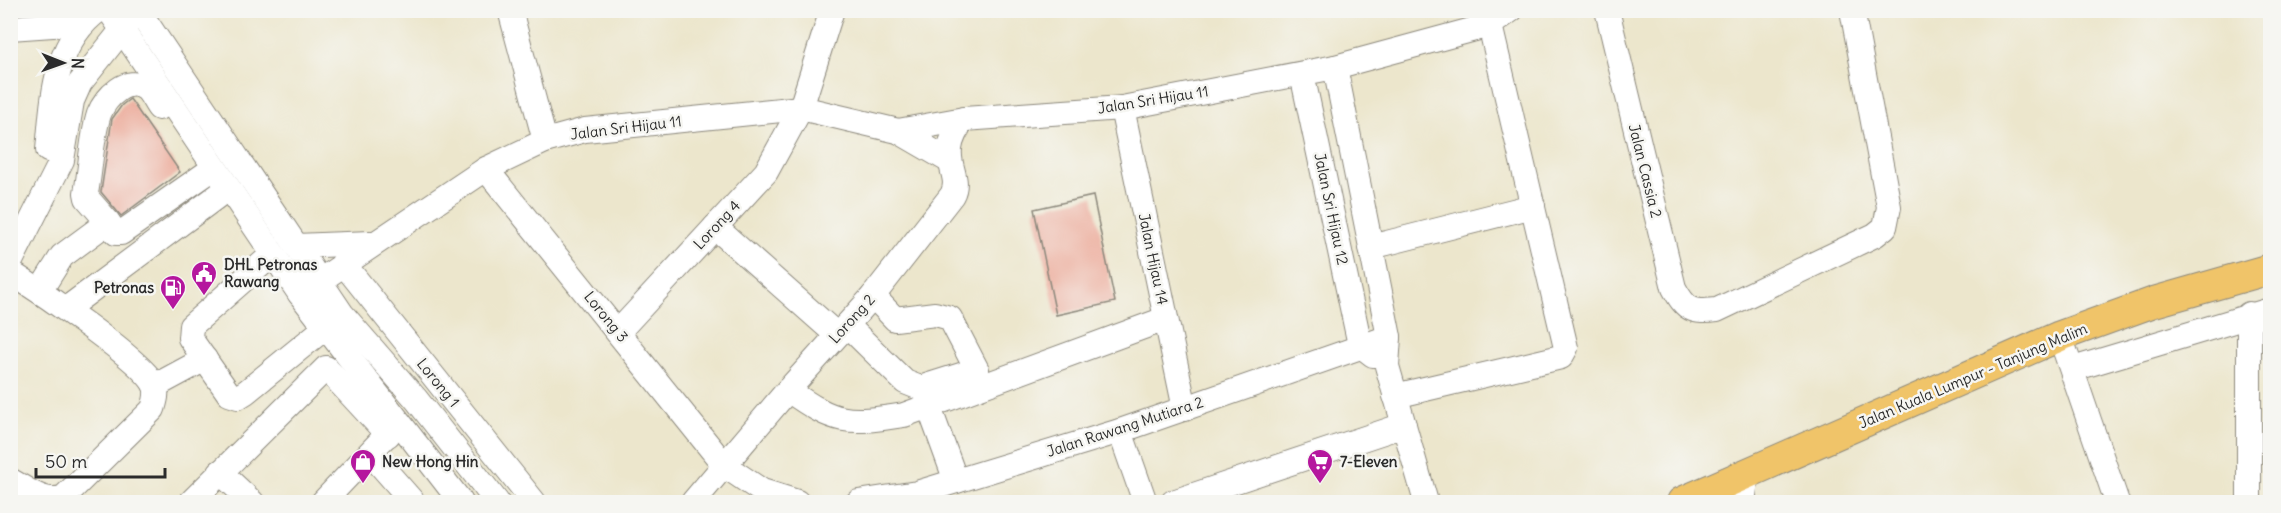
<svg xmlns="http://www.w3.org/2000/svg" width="2281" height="513" font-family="Delius,sans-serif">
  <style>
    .building { fill: #ecaa9a }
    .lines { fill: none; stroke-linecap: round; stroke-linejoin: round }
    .minor-casing { stroke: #8c887c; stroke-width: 26 }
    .major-casing { stroke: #8c887c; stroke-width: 32 }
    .minor { stroke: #fff; stroke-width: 24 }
    .major { stroke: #f0c469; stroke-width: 30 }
    .labels { text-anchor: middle; stroke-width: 5; stroke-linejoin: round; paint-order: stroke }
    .street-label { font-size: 15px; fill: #2b2b2b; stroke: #f6f6f2 }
    .poi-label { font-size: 15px; font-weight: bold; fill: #2b2b2b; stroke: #f6f6f2; text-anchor: start }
  </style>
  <rect width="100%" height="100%" fill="#f6f6f2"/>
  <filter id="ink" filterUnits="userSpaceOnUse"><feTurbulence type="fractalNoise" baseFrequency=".0167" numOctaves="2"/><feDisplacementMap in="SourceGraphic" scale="12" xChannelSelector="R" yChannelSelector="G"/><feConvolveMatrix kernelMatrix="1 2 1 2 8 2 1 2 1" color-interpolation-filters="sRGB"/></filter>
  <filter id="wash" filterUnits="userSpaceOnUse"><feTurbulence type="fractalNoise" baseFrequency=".008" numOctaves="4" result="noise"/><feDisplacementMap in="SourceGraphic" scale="24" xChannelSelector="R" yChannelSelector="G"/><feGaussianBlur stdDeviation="1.35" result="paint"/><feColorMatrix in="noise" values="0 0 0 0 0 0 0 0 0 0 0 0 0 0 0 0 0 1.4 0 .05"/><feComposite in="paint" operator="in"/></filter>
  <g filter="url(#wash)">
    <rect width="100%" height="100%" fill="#ece6cc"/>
    <g id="blocks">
      <!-- building -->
      <g class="building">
        <polygon points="130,99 180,172 121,216 101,192 112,119 122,105"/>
        <polygon points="1093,196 1115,302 1056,315 1034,209"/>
      </g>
    </g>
  </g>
  <g filter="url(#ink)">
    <use href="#blocks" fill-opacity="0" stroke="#8c887c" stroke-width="1.5"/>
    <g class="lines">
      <defs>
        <g id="minor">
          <polyline points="109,10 300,294 461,502"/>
          <polyline points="138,10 342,314 416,399 497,502"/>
          <polyline points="510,10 545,141"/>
          <path d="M 1607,10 L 1674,288 C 1686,310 1692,313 1717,310 L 1875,235 L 1885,227 L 1889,207 L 1852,10"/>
          <polyline points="10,28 81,23 74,13"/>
          <polyline points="1335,67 1389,337 1387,366 1426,502"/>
          <polyline points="1302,74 1360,345 1373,355"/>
          <polyline points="1122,108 1185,409"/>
          <polyline points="898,131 964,119 1122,108 1335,67 1490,25 1511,10"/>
          <path d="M 48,150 C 53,99 53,43 99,10"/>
          <polyline points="486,169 725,466 762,491 797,502"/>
          <polyline points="108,222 116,233 121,233 214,168"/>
          <polyline points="715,227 837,335"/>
          <polyline points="296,246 371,243"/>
          <polyline points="1371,247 1533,206"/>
          <polyline points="273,254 191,326 190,338 229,394 238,397 246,392 326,327"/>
          <polyline points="10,263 62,160 72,101 80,83 130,20"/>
          <polyline points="343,263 534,502"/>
          <path d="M 10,272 C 38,290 144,361 155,386 C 158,394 155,402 153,409 L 64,497 C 45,505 27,489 10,480"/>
          <path d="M 40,291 L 62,256 L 108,222 L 87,198 L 86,193 C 91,168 91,139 99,114 C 105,98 128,74 146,89 C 151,93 155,103 159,108"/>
          <polyline points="300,294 486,169 545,141 585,130 801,108 898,131 948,160"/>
          <polyline points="66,309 227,189"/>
          <polyline points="2249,314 2249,502"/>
          <polyline points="847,325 905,382 920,388 977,370 950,318 935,314 895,319 873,296"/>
          <polyline points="618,332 766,172 801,108 832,10"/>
          <polyline points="2060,336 2117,502"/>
          <polyline points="2073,369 2270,310"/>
          <polyline points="155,386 205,359"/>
          <path d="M 788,390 C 836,424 846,424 904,415 L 1165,319"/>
          <polyline points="1395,396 1561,357 1566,348 1490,25"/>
          <polyline points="929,407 956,481"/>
          <polyline points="1120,431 1145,502"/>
          <polyline points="370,453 413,502"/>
          <polyline points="220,472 252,502"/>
          <polyline points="191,502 326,368 388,435"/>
          <polyline points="323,502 398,423"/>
          <path d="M 693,502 L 788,390 L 873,296 L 952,195 C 964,172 933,159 964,119"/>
          <polyline points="858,502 917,493 1120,431 1389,337"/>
          <polyline points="1173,502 1404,425"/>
          <polyline points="1743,502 1747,474"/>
        </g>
        <polyline id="major" points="1682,502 2060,336 2154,302 2270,269"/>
      </defs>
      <!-- minor casing -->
      <use href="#minor" class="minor-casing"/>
      <!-- major casing -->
      <use href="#major" class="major-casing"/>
      <!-- minor -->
      <use href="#minor" class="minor"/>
      <!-- major -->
      <use href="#major" class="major"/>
    </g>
  </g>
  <!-- icons -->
  <defs>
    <symbol id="civic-pin" viewBox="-11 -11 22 30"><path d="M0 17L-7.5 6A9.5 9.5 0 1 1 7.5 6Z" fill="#b5179e" stroke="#f6f6f2"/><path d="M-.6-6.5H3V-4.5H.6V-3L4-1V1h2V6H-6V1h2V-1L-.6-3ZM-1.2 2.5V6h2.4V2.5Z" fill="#fff"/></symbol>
    <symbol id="fuel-pin" viewBox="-11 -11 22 30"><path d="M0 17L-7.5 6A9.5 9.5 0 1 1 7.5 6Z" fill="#b5179e" stroke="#f6f6f2"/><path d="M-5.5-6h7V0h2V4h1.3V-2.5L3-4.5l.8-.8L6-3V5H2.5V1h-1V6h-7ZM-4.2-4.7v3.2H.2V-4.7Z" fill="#fff"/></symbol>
    <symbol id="shop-pin" viewBox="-11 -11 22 30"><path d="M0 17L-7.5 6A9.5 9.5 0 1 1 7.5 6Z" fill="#b5179e" stroke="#f6f6f2"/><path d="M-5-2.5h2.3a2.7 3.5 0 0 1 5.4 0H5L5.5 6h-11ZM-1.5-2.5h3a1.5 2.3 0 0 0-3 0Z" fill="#fff"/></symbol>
    <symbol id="supermarket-pin" viewBox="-11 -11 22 30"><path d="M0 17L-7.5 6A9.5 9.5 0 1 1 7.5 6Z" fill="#b5179e" stroke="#f6f6f2"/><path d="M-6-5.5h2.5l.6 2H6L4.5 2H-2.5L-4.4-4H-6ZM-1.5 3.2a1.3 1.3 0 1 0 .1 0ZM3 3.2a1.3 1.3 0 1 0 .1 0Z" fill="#fff"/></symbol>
  </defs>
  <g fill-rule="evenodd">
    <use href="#civic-pin" x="189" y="259" width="30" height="40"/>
    <use href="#fuel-pin" x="158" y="273" width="30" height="40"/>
    <use href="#shop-pin" x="348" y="447" width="30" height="40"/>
    <use href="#supermarket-pin" x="1305" y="447" width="30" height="40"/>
  </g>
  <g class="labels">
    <!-- street labels -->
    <g class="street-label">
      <text transform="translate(1153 100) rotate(-9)" y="5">Jalan Sri Hijau 11</text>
      <text transform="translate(626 128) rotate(-7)" y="5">Jalan Sri Hijau 11</text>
      <text transform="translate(1645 171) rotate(76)" y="5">Jalan Cassia 2</text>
      <text transform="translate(1331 209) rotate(78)" y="5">Jalan Sri Hijau 12</text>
      <text transform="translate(717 225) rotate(-47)" y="5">Lorong 4</text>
      <text transform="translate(1153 259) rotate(78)" y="5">Jalan Hijau 14</text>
      <text transform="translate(606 317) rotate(51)" y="5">Lorong 3</text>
      <text transform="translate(852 319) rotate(-48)" y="5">Lorong 2</text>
      <text transform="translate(1973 376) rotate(-23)" y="5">Jalan Kuala Lumpur - Tanjung Malim</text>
      <text transform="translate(438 383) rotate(51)" y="5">Lorong 1</text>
      <text transform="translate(1125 427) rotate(-18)" y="5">Jalan Rawang Mutiara 2</text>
    </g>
    <!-- poi labels -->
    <g class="poi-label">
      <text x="224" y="270">DHL Petronas<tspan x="224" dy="17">Rawang</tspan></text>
      <text x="154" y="293" text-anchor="end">Petronas</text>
      <text x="382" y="467">New Hong Hin</text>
      <text x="1340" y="467">7-Eleven</text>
    </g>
  </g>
  <!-- margin -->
  <rect width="2281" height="513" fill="none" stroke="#f6f6f2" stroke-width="36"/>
  <!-- north arrow -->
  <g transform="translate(63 63) rotate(91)" stroke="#f6f6f2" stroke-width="4.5" paint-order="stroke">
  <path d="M0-4.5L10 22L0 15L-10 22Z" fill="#2b2b2b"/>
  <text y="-9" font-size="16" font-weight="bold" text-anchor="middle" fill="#2b2b2b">N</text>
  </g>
  <!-- scale -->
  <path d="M36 468v9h129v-9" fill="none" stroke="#2b2b2b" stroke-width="3"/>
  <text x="45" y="468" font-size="18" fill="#2b2b2b" stroke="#f6f6f2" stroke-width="4.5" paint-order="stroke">50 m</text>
</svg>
